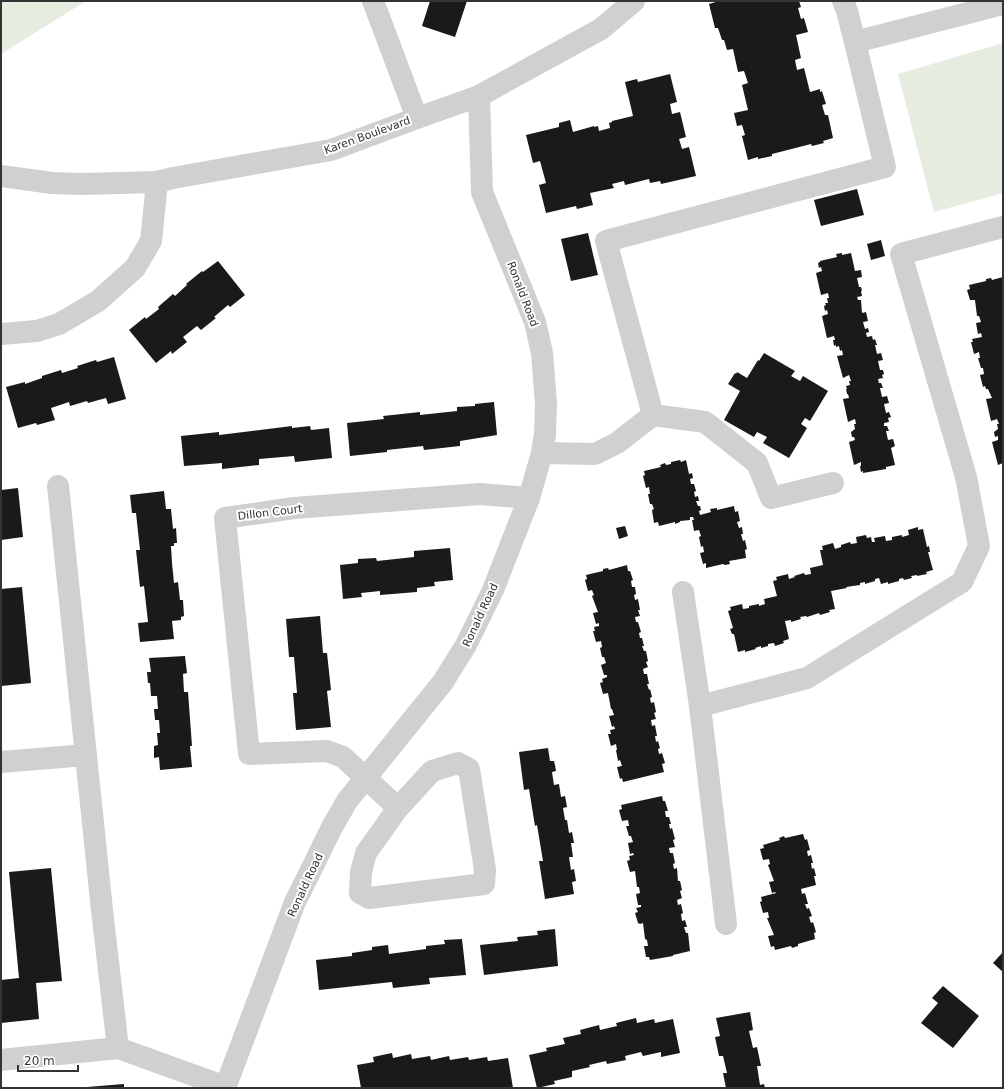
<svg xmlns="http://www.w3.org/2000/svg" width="1004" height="1089" font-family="'DejaVu Sans',sans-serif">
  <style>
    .green { fill: #e6ecdf }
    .building { fill: #1a1a1a }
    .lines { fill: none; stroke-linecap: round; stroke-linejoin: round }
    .minor { stroke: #d0d0d0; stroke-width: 22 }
    .labels { text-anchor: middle; stroke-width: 4; stroke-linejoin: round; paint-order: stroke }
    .street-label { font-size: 11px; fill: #333; stroke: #fff }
  </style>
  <rect width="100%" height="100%" fill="#fff"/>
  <!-- green -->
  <g class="green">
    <polygon points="1,1 86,1 1,54"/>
    <polygon points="1003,43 1003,193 934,212 898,74"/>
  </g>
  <!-- building -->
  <g class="building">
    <polygon points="430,1 467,1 455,37 422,26"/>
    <polygon points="719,1 799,1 801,7 798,8 801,19 804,18 808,32 796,35 801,58 795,60 797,70 804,68 810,92 820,89 820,92 822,91 826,104 822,105 825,115 828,115 833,138 823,141 824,143 812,146 811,144 772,154 772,156 758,159 758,157 748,160 742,136 745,135 742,125 737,126 734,113 748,110 742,85 748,83 744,71 738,72 733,49 727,50 724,40 722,40 718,28 715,28 709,4"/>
    <polygon points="670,74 677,102 670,104 672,114 680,112 686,137 679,139 682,149 689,147 696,176 661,184 660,181 650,183 649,179 625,185 624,181 612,184 614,188 590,193 593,205 577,209 576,206 546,213 539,185 546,183 540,161 533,163 526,135 559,127 559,123 570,120 573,132 594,126 594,127 598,126 599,131 610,128 609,123 612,122 612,121 633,116 625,82 637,79 638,82"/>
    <polygon points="857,189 864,215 821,226 814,200"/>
    <polygon points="588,233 598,275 571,281 561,239"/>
    <polygon points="881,240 885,256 871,260 867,244"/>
    <polygon points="842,253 842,255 851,253 855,271 861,270 862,277 857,278 859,287 861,287 862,291 861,291 862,296 857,297 858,300 861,300 862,313 866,312 868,321 863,322 865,329 868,328 869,332 866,333 867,337 872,336 873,340 875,339 877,345 875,345 877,354 881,353 883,360 878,361 880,370 883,370 884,374 882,375 883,378 878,379 879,383 881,383 883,388 880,388 882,397 887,396 889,403 884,404 886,413 889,412 891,417 888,418 889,422 884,423 884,426 887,426 889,431 886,431 888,440 893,439 895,446 891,448 895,465 886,467 886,469 863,473 863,471 861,472 860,466 861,466 861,462 854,465 849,442 855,440 854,437 852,437 851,432 855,429 854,424 856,424 855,419 848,422 843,399 849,398 848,394 847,394 846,389 847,389 846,386 850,385 849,381 851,381 849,375 843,378 837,356 843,355 842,350 840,351 839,346 836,347 836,345 834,346 833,340 835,340 834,336 827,338 822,316 828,314 827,310 825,311 824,306 826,305 825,303 828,303 827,298 829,298 828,293 821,295 816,273 822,271 821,267 819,268 818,263 820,262 820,261 837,257 836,254"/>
    <polygon points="218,261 245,295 230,307 228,305 214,317 216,318 201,330 197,326 183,337 187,342 172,354 171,351 156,363 129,330 145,317 146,319 159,309 158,307 173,294 175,296 187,285 186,284 202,271 203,272"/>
    <polygon points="1003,277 1003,463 998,465 992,442 998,440 998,436 995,437 994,432 998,429 997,424 999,424 997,419 991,421 986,399 992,398 988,389 986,389 985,386 983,387 980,375 984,374 983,368 981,368 978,358 980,358 979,352 974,354 971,342 973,342 972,339 982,337 981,333 978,334 976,323 981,322 979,316 977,316 975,300 970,300 967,290 970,289 969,285 986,281 986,279 991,278 992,280"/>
    <polygon points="764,353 795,371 791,376 800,381 803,376 828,391 810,421 805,418 801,424 807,428 789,458 763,443 767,437 757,432 754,437 724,420 740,391 728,384 735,373 736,374 737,372 747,378 758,360 759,361"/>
    <polygon points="114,357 126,399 108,404 106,398 88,403 87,401 70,406 69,402 51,408 55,420 37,425 36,423 18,428 6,387 25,382 25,384 42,378 42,376 61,370 62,373 78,368 77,366 96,360 97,362"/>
    <polygon points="494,402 497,435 460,441 460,446 424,450 423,446 387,450 387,452 350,456 347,423 384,419 383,416 420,412 420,415 457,411 457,407 475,406 475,404"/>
    <polygon points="292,426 292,428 310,426 311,430 329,428 332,458 295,462 294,456 259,459 259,465 222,469 222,463 184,466 181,436 219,432 219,435"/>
    <polygon points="680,460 681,462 686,460 689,474 692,473 693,478 690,479 691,484 694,484 696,491 694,492 695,497 698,496 699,501 696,501 698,506 700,506 701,510 699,511 700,515 711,512 710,509 717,508 717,510 734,506 735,512 738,511 740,521 737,522 739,528 742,527 743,534 741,534 743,541 745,540 747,549 745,550 746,558 729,561 730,564 725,565 723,564 706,568 706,563 703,564 700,553 704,552 703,546 701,547 699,537 701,536 699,530 694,531 692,520 694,520 693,517 690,517 690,520 680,521 680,522 675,524 675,522 659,526 658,522 654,523 652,510 654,509 652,504 650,504 648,494 650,494 649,487 646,488 643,476 645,475 644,471 661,467 660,465 665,463 666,465 671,464 671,462"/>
    <polygon points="18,488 23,537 1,540 1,490"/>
    <polygon points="164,491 166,509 171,509 173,529 176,528 177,543 174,543 174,546 171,546 172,563 174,583 178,582 180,600 183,600 184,616 181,617 181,620 172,621 174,639 140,642 138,623 148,622 144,586 140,587 136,550 140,550 136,513 132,513 130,495"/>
    <polygon points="625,526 628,536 619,539 616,528"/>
    <polygon points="918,527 918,530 923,529 927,547 929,546 930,552 928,552 933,570 926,572 927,574 917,576 917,575 911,576 912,578 904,580 903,578 899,579 899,581 888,584 888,582 881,584 879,578 875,579 875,581 865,584 865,582 860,583 860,585 846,587 847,588 831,591 835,609 829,610 830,612 820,615 819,613 807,617 806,616 800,617 801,619 791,622 791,620 785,621 789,639 783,641 784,643 775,646 774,643 768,644 768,646 761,648 761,646 755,648 756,649 745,652 745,650 738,652 734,634 732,634 730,629 733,628 728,611 731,610 730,607 742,604 743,609 749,608 749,606 759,604 759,606 765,604 764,599 777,596 773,581 777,580 776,577 788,574 789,579 795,577 794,576 804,573 805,575 811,574 810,568 823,565 820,550 823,550 822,546 833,543 835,549 841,547 841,545 850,542 851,544 857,543 856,537 866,535 867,538 871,537 872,542 875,542 874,538 885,536 886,541 892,540 892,537 902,535 902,537 909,535 908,530"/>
    <polygon points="450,548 453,580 434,582 435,586 417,588 417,592 380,595 380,591 361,593 362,597 343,599 340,565 358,563 358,559 376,558 377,561 414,557 414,551"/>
    <polygon points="627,565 628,571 630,571 633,580 631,581 632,587 635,587 636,594 634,595 635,600 638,599 640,610 638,610 640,616 635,617 636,622 638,622 641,632 639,633 640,638 642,638 644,646 642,646 644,651 646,651 648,661 646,662 648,667 643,669 644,674 647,674 649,684 647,684 649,690 650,689 652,697 650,698 651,703 654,702 656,712 654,713 656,719 651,720 652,726 655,725 657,736 655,736 656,742 658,741 660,748 658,749 659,754 662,753 665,763 662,764 664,772 623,782 622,778 620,779 617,767 622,766 620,760 618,761 616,750 617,750 616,744 611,746 608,734 611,734 610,730 615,729 614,726 612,727 609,716 614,715 612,709 611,709 608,693 603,694 600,683 603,682 602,679 607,677 607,675 604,675 601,665 606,663 604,657 602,657 600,648 602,647 601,641 596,642 593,631 595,631 594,627 599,626 599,623 596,624 593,613 598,612 592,596 594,595 592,590 588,591 585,580 587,579 586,575 603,571 603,569 608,568 609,570"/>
    <polygon points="22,587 31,683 1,686 1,589"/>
    <polygon points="320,616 323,653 327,653 331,690 327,691 331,727 296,730 293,693 297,693 294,657 289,657 286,619"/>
    <polygon points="185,656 187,673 183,674 184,692 188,692 192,746 190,746 192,767 160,770 159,757 154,758 154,746 158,745 157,733 160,733 159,720 155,720 154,709 158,709 157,696 151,696 150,683 148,683 147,672 151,672 149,658"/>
    <polygon points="548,748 550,761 554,761 555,765 556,771 552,772 554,785 559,784 561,797 565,796 567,807 563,808 565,820 567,820 569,833 572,832 574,843 571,843 573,857 569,857 571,870 574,869 576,881 572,882 574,894 545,899 539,861 543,861 537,825 535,826 529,789 524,790 519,752"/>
    <polygon points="662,796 663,801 665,801 668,811 665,811 666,817 669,817 671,824 669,824 670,829 672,828 675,839 673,840 675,847 669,848 670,853 673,853 675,863 673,864 674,869 677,868 678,881 680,881 682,890 680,891 682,898 677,900 678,905 681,904 683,913 681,914 682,921 685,920 687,927 684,927 686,933 688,933 690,951 673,955 673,956 650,960 649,957 646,957 644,946 648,946 647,940 645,939 643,923 640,924 638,923 635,913 638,912 636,908 641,907 641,905 638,905 636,894 640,893 639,887 637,887 635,871 630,872 627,861 630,860 629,856 634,855 633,853 630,854 628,843 633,842 631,836 629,836 626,826 629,826 628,820 622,821 619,810 622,809 621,805"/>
    <polygon points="803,834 805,840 807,839 810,850 807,851 808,856 811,855 813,863 811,863 812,869 814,868 816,876 814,876 816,885 801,889 802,894 805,893 808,904 805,904 807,909 809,908 812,916 809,917 811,923 813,922 816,932 814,933 815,939 798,944 798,946 792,948 791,946 775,950 774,946 771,947 768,936 774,935 767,918 769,918 768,912 763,913 760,902 762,901 761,897 776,893 775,892 772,893 769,882 774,881 768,865 770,864 769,859 763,860 760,849 764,848 763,845 780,840 779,838 784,836 785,838"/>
    <polygon points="51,868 62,981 36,983 39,1019 1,1023 1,980 19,978 9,872"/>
    <polygon points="555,929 558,966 484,975 480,945 518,941 517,937 538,935 537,931"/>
    <polygon points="462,939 466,975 429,978 430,984 393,988 392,982 319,990 316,960 352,956 352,953 372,950 372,947 388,945 389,954 426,949 426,946 445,944 444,940"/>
    <polygon points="1003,952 1003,972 993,963"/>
    <polygon points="943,986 979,1016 953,1048 921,1023 938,1003 932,998"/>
    <polygon points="750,1012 753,1030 749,1031 753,1048 757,1047 761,1066 757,1066 760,1085 764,1084 765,1088 726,1088 723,1073 727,1073 723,1056 719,1056 715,1037 720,1036 716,1018"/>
    <polygon points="636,1018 637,1023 654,1019 655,1023 673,1019 680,1053 661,1057 661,1052 643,1056 641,1052 625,1056 626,1060 607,1064 606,1061 589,1065 590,1067 572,1071 572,1077 554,1081 555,1084 537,1088 529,1055 547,1051 546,1048 565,1044 563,1038 581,1034 580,1030 599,1025 600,1030 617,1026 616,1023"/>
    <polygon points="392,1053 393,1058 411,1054 412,1059 430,1056 431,1060 449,1056 450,1060 468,1057 469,1060 487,1057 488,1061 508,1058 513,1088 361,1088 357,1065 374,1062 373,1057"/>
    <polygon points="124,1084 124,1088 87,1088 87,1087"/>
  </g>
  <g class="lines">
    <!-- minor -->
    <g class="minor">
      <polyline points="373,1 417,118"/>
      <polyline points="855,42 1003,4"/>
      <polyline points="1,176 52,183 82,184 157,182 173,178 331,150 417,118 479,96 601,29 634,1"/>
      <polyline points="1,334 37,331 59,324 98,301 135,268 151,241 157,182"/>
      <polyline points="653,415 606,241 885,167 855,42 847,11 843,1"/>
      <polyline points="542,453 595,454 617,443 653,415 705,422 757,463 771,498 833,483"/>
      <polyline points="58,486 102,910 118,1048 226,1087"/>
      <polyline points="683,592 700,706 726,924"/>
      <polyline points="700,706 807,678 962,582 979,546 966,477 901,254 1003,227"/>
      <polyline points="1,762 86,755"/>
      <polygon points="458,763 469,769 485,870 484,884 369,898 360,893 361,872 366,853 398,808 432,771"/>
      <polyline points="398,808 343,757 327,751 249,754 225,518 294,508 480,494 529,498"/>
      <polyline points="1,1060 118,1048"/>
      <polyline points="225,1088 295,902 312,868 331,829 347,801 443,682 466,645 493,590 529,498 542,453 545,434 546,404 542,353 535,322 482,192 479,96"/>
    </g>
  </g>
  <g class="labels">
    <!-- street labels -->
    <g class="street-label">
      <text transform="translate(367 135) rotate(-20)" y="4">Karen Boulevard</text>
      <text transform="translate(523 294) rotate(69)" y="4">Ronald Road</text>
      <text transform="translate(270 512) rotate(-7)" y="4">Dillon Court</text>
      <text transform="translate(480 615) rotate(-65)" y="4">Ronald Road</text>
      <text transform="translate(305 885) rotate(-65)" y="4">Ronald Road</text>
    </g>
  </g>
  <!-- border -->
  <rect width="1004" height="1089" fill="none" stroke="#333333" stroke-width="4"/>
  <!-- scale -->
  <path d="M18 1065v6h60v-6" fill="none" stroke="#333333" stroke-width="2"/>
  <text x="24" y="1065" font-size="12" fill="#333333" stroke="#ffffff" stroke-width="3" paint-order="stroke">20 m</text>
</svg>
